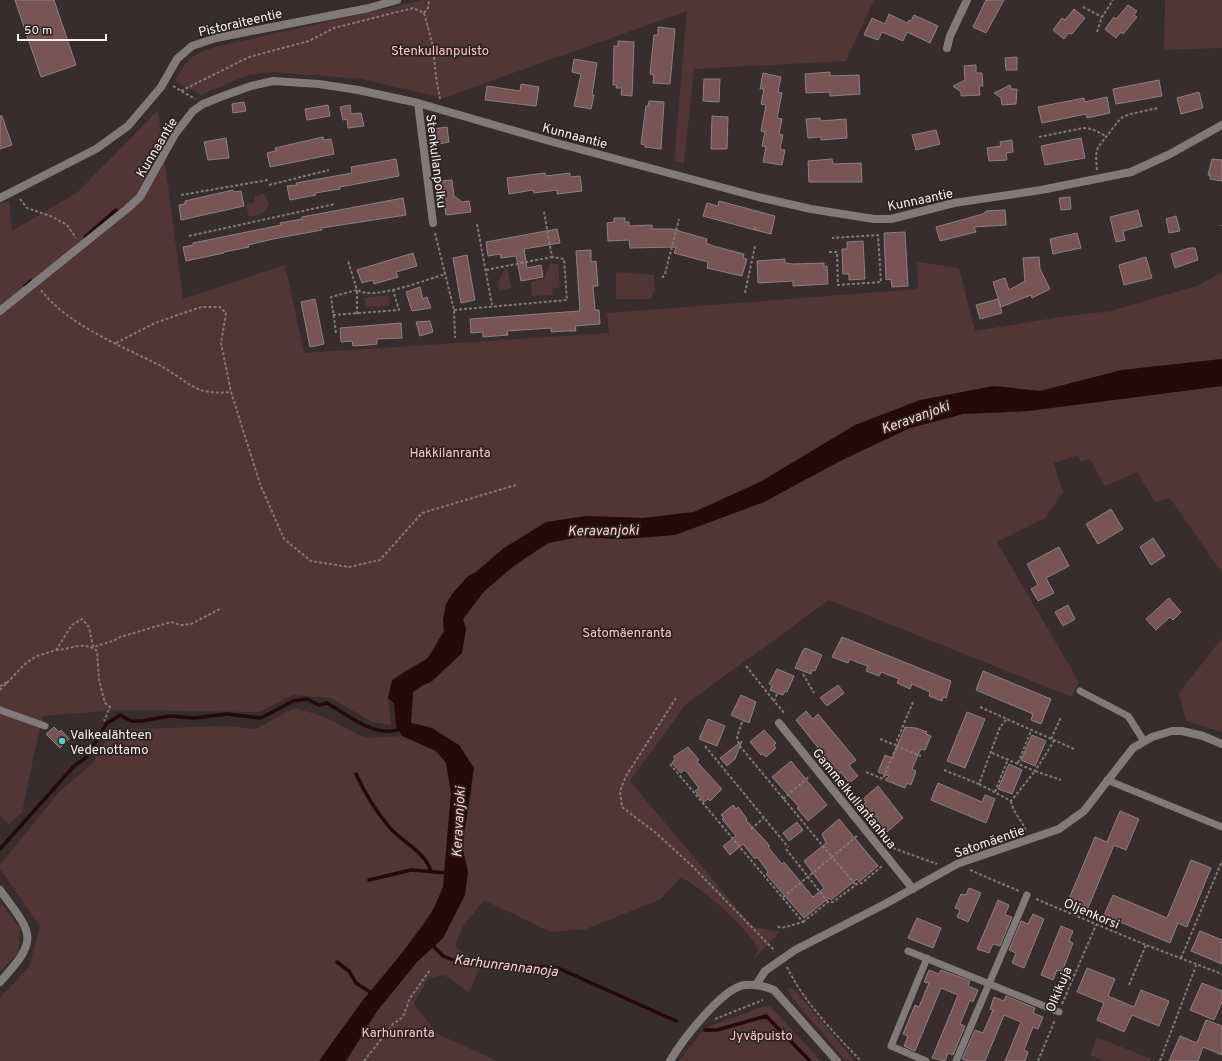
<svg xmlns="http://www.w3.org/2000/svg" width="1222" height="1061" font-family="Overpass,sans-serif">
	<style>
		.green { fill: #523535 }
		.water { fill: #26090b }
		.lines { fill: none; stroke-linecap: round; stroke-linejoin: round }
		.stream { stroke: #26090b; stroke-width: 3.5 }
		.building { fill: #785454; stroke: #8c8080 }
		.path { stroke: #817878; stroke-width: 2; stroke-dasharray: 3 2; stroke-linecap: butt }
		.service { stroke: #807b7a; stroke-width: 7 }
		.minor { stroke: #807b7a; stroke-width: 8 }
		.tertiary { stroke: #807b7a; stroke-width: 8 }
		.poi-dot { fill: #51ccd1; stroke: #2d2323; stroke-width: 1.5 }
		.labels { text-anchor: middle; stroke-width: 3.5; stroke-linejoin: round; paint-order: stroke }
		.street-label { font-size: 13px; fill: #f8f1f1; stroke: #2d2323 }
		.park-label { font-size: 13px; fill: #fec7c7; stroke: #2d2323 }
		.poi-label { font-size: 13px; fill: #f8f1f1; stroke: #2d2323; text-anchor: start }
		.water-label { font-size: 14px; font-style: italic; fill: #fbd1d0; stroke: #2d2323 }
	</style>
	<rect width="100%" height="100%" fill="#372d2d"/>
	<path class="green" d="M424 0H874L846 61 694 69 684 164 674 161 687 11 443 98 361 79 274 72 248 75 201 95 175 81C189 56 192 54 219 46Z
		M1165 0H1222V48L1164 50Z
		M158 110 183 299 285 265 304 353 609 333 607 313 918 289 917 262 959 268 975 331 1060 317 1111 311 1199 285 1222 272V359L1122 370 1040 391 994 386 760 482 694 512 643 518 586 516 504 548 476 572 468 576 453 593 446 604 443 620 444 631 428 658 402 673 388 698 391 725 372 722 331 698 293 695 259 712 119 710 42 716 22 813 8 824 0 815V204L9 201 12 231 78 192Z
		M264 194 269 203C266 214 260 215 249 217L246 204 255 202V196Z
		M550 264H558L560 287 552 289 553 295 532 296 531 282 544 278Z
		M505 269 508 271 511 288 499 291 498 282Z
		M616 272 654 275 655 289 651 299H616Z
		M387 295 390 297 389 306 366 307 364 298Z
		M1222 386V573L1170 498 1155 502 1137 472 1105 486 1090 459 1081 462 1078 455 1054 463 1063 492 1045 518 997 542 1079 682 1072 697 829 600 686 704 630 781 739 911 754 927 780 932 754 959 758 949C747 926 704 890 681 877L661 899 586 929 551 932 484 900 463 926 455 946 481 966 469 992 444 975 428 978 414 1004 438 1034 497 1061H346L377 1011 417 962 443 938 465 895 468 872 462 846 472 788 432 728 411 723 413 692 431 681 466 629 463 619 484 592 515 565 548 543 578 537 622 539 675 535 764 502 840 461 910 428 963 414 1028 411Z
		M1222 638V732L1186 721 1179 693Z
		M294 708 323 716 365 738 402 736 436 751 446 763 451 793 443 887 434 908 402 953 360 1004 319 1061H0V998L29 967 40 926 0 869V865L59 792 93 763 112 730 225 726 256 729Z
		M0 902 20 928 19 952 0 972Z
		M789 988 795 990 855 1061 845 1060 794 1000 787 989Z
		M765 1006H770L821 1061H679L701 1033 712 1025Z
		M1097 1037 1151 1059 1150 1061H1105L1090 1055Z"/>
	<path class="water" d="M1222 359V386L1028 411 963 414 910 428 840 461 764 502 675 535 622 539 578 537 548 543 515 565 484 591 463 619 466 629 462 653 431 682 423 685 413 692 411 723 432 728 459 745 474 768 462 846 468 872 465 895 443 938 417 962 377 1011 346 1061H319L360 1004 402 953 424 924 434 908 443 887 451 793 446 763 436 751 402 736 396 726 394 703 388 698 392 680 428 658 444 631 443 620 446 604 453 593 468 576 476 572 504 548 546 522 586 516 643 518 694 512 760 482 855 425 920 400 994 386 1040 391 1122 370Z"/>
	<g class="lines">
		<path class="stream" d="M85 237 116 210
			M25 286 31 281
			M356 774C365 794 375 810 390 828 403 843 426 852 431 872
			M0 849 74 766 87 757 106 724 120 715 131 721H141L170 716 194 718 227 714 261 718 293 701 307 699 319 705 327 703C350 716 376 740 403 728
			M369 880 411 870 448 873
			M431 944 443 956 453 960 558 968 676 1021
			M337 962 349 971 356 983 373 994
			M705 1030H717L766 1016 810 1061"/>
	</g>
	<path class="building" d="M15 0H54L76 65 41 77Z
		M986 0H1004L986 33 973 27Z
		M1128 5 1137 11 1134 15 1137 17 1123 34 1121 32 1116 38 1105 29 1114 17 1116 19Z
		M1074 9 1085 18 1072 34 1069 33 1064 39 1053 30 1062 18 1065 20Z
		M889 14 907 23 909 20 911 21 914 15 938 26 930 43 907 32 903 41 882 32 878 40 864 35 872 18 885 24Z
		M658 27 675 29 670 84 653 83 654 75 650 74 654 35H658Z
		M618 41 634 42 632 96 621 95 622 88H616L617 85H613L614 46H618Z
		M1017 57V70H1006L1005 58Z
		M574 59 597 63 592 95H594L591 109 574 106 581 74 572 72Z
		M976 65V73H982L983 86H979L980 95 961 96V92L953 86 965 80 964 66Z
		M830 72V76L859 75 860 94 830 96V92L806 93 805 74Z
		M763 73 781 77 778 92 782 93 777 118 782 119 779 134 783 135 780 149 785 150 782 165 763 162 766 147 762 146 765 132 761 131 766 105 761 104 764 89H760Z
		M704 79H720L719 102 703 101Z
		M1159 80 1162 96 1116 104 1113 89Z
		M521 84 539 87 536 106 485 100 487 86 520 91Z
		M1010 85 1011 89H1017L1016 104 1002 105 1001 98 994 93Z
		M1199 92 1203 108 1181 114 1177 98Z
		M1107 97 1110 113 1087 118 1086 114 1042 123 1038 107 1084 98 1085 102Z
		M649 101 664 102 661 149 645 147V145L641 144 646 106H648Z
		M244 102 246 111 233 113 232 104Z
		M328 105 330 116 307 120 305 109Z
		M350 105 351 114 361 113 364 126 348 128 347 119 343 120 340 107Z
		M0 116H2L12 145 0 149Z
		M712 116 728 117 727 149H711Z
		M820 118 821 121 846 119 847 138 821 140V137L808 138 806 119Z
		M447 127 449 142 434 145 432 129Z
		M936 130 940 144 916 150 912 135Z
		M323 137 324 140 331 139 334 154 270 167 267 153 276 151 275 148Z
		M226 138 229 158 208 160 204 142Z
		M1081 138 1085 158 1045 165 1041 146Z
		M1012 140 1013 152 1006 153 1007 160 989 161 987 148 1001 146 1000 142Z
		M396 159 399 176 340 187V189L315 193 316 195 290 200 287 186 297 185 296 183 352 173 351 167Z
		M832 159 833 164 861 163 862 182H809L808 161Z
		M1212 159 1222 160V181L1210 179V175H1208Z
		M545 173 546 176 570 173V177L580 176 582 191 557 194V190L534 193 533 190 509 194 507 178Z
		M452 180 454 196 462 202 469 201 471 212 446 215 441 181Z
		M233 190 234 192 241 191 244 206 181 220 179 205 185 204V201Z
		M1070 197 1071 209 1061 210 1059 198Z
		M403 198 406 215 321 228 322 230 273 239 248 245 249 247 224 252V253L186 261 183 247 193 245V243L281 225 280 223 302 219V217Z
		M719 201 775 216 771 234 755 230V227V230L703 216 707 203 718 206Z
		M1005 210 1006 225 974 227 976 232 940 241 936 227 983 214 986 211Z
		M1138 210 1142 226 1123 231 1125 240 1116 242 1110 217Z
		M1176 216 1180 231 1169 233 1166 219Z
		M614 218H625V222H629V226L652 225V229H672L707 239 706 243 713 246 744 254 743 258 747 259 742 276 707 268 708 262 674 253 676 247 630 248 629 240 608 241 607 223 614 222Z
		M557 229 560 243 524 249 527 268 541 265 543 277 521 281 516 256 501 258 500 254 488 256 486 242Z
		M905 232 908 286 892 287 891 279 886 280 884 233Z
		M1077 233 1081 248 1053 254 1050 239Z
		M863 241 865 279 849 280V274H843L842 249H847V242Z
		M1189 248H1195L1198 260 1175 268 1171 254Z
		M591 250V262L596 261 598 286H593L595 310H599L600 324 575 326 576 331H566L551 332V328L507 331 508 335 483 337V332L471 333 470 319 580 311 576 251Z
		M413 253 417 266 396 272 398 277 374 284 373 280 362 283 357 270Z
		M467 255 475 300 461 303 453 258Z
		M1039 257 1040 269 1050 289 1032 298 1031 295 1001 307 993 282 1005 278 1009 290 1025 281 1023 258Z
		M1146 257 1152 278 1124 285 1119 265Z
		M785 259V263L793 264 824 263V267L827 266 828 284 793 286V281L758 283 757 261Z
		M420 287 423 299 427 297 431 308 412 311 406 292Z
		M315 299 324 344 310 347 301 302Z
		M998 299 1002 313 980 319 976 305Z
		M430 321 433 332 420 336 416 322Z
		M401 323 402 338 377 339V344L368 345 353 346 352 341 341 342 340 328Z
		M1111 509 1123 529 1098 544 1086 524Z
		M1153 538 1165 556 1151 565 1140 547Z
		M1059 547 1069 566 1046 578 1054 593 1038 601 1031 589 1038 585 1027 564Z
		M1169 598 1181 612 1173 620 1170 617 1156 630 1146 619Z
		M1068 605 1075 619 1063 626 1055 612Z
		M842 637 951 681 946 698 943 697 942 701 929 696 930 692 912 684 910 689 897 683 899 679 881 672 879 676 866 671 868 666 859 663 850 659 848 663 832 657Z
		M805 648 822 655 815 671 812 670 811 674 795 668 803 650Z
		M777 669 794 676 787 692 785 691 783 695 770 690 772 686 769 684Z
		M983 671 1051 699 1041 724 1031 720 1033 714 976 690Z
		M838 685 844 693 827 706 820 698Z
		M741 695 756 702 749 723 731 715Z
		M806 711 813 719 818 714 856 760 849 765 858 776 849 783 841 772 839 774 796 720Z
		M967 712 985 719 965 768 947 761Z
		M708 719 725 726 717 746 699 739Z
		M54 727 59 732 61 730 69 739 60 748 46 734Z
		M905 727 916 728 927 732 926 734 931 736 925 750 921 749 919 753 912 769 916 771 911 785 907 783 905 788 885 780 889 776 878 772 885 755 892 758Z
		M764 730 776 743 774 745 776 748 766 757 763 754 761 755 750 742Z
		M1032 735 1046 741 1035 766 1021 760Z
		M742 741 735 759 727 766 720 758Z
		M688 747 699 760 697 762 722 789 710 801 708 799 704 802 695 791 699 788 687 772 684 770 681 773 672 763 675 759 673 757Z
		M791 761 827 805 808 821 797 808 799 807 772 777Z
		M1009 764 1022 770 1012 794 998 789Z
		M938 783 982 802 985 795 995 799 986 823 931 800Z
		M878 786 903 818 887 832 864 804 866 802 863 799Z
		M733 805 736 809 738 807 747 819 746 820 770 846 768 847 782 864 784 862 813 897 824 888 804 861 826 843 822 834 839 819 878 866 859 882 857 879 831 900 829 898 804 918 766 874 768 872 757 857 755 859 743 844 730 855 723 846 736 836 722 819 724 818 721 815Z
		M1120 811 1139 819 1126 850 1114 845 1088 908 1068 901 1095 837 1107 842Z
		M797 822 803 830 789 841 783 833Z
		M1191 860 1211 868 1187 927 1178 923 1170 943 1104 915 1113 895 1167 918Z
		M969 888 981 893 968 922 957 917 960 910 955 908 961 894 966 895Z
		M998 900 1009 905 1005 915 1012 917 1000 946 993 944 989 953 977 949Z
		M1033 914 1044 919 1024 968 1012 963 1016 953 1009 950 1021 921 1028 924Z
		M917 918 941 928 933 948 908 938Z
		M1061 926 1073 931 1069 941 1073 943 1062 972 1057 970 1053 980 1041 975Z
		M1200 931 1222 940V964L1191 951Z
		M1087 968 1115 979 1108 996 1134 1007 1141 990 1169 1001 1159 1026 1132 1015 1124 1032 1097 1020 1104 1003 1077 992Z
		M929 970 939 974 941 970 970 981 968 986 978 990 973 1002 970 1000 960 1024 965 1026 953 1055 948 1053 945 1061 932 1058 958 995 941 988 915 1051 904 1046 908 1036 903 1034 915 1005 919 1007 929 983 924 982Z
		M1202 983 1222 991V1002L1214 1020 1190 1010Z
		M1006 996 1035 1008 1033 1013 1043 1017 1038 1029 1033 1027 1024 1050 1028 1052 1025 1061H1005L1021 1022 1004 1015 985 1061H968L962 1059 975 1030 983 1033 993 1010 990 1009 994 997 1004 1001Z
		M1206 1020 1222 1026V1055L1203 1047 1198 1061H1169L1180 1036 1197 1043Z"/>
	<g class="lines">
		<path class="path" d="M1083 7 1102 17
			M424 13 428 8 429 0
			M1097 32 1102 17 1113 0
			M173 86 195 99
			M181 91 249 57 309 41 334 28 413 8 424 13 433 46 436 77 440 99
			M1039 137 1083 128 1092 129 1106 136
			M1097 170 1096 155 1098 147 1121 118 1130 114 1158 108
			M269 185 329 170
			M181 195 268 180
			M20 199 27 208 53 217 67 225 76 238
			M477 224 492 305
			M1222 226V225
			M435 233 454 310 455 338
			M189 236 335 204
			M829 252H837L838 285 881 282 878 235 832 238
			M486 270 552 257
			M662 278 665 274 679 219
			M41 290C69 326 122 346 161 366 174 373 185 383 198 389 208 393 220 393 231 392
			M745 293 755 246
			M454 310 567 300 564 259 552 257 544 212
			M357 314V290C374 301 427 279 446 274
			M333 315 399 310 393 290
			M336 333 331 297 357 290 348 261
			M116 343 155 323 201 307H220L226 313 221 343 231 392 260 484 284 539 311 561 349 567 380 560 422 513 516 485
			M56 650C70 650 84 640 97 651L99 680 105 703 110 707 104 721
			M746 666 774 701
			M803 674 814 693
			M0 686 8 682
			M0 690 26 663 37 656 56 650 72 625 82 619 89 627 93 647 113 641 120 637 171 622 180 625 191 624 222 608
			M777 694 774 701 785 714
			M676 698 626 776 620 791 622 807 656 833 692 866 774 950
			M980 707 1074 749
			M742 722 737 737 739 745 832 857 782 898
			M880 739 895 745 913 702
			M1051 739 1061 717
			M705 746 788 847
			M896 746 921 756
			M992 753 1035 771 1054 741
			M1018 763 1031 731
			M670 764 803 922 782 928 776 926
			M944 770 979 784 1000 727 1006 720
			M866 772 883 779 897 746
			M979 784 1011 801 1035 771 1061 780
			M995 792 1008 759
			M783 799 810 776
			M1011 801C1013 813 1022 820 1026 831
			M751 829 764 818
			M893 848 937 864
			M786 849 828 902
			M970 870 1019 891
			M855 884 832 857 857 836
			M1036 899 1146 945 1222 974
			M803 922 828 902H833L857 884 862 883 882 866
			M1181 958 1222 861
			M787 967C803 1001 835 1034 861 1061
			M1129 985 1146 945
			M1062 1004 1096 925
			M715 1019 763 1000
			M364 1061 393 1024 403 1017 410 998 430 970
			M1038 1061 1055 1020
			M1160 1061 1197 963"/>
		<path class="service" d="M1080 691 1128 716 1144 741
			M0 710 45 726
			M1107 780 1222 827
			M908 951 1059 1012
			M926 1061 891 1046 927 958
			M956 1061 1027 895"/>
		<path class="minor" d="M947 48 950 36 967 0
			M418 103 433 223
			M0 198 96 149 128 126 161 87 177 59 192 46 216 38 369 8 397 0
			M0 311 128 208 140 197 175 134 193 111 203 104 223 96 251 86 273 81 319 84 358 90 418 103 553 142 758 197 811 209 874 219H891L954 203 1041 190 1131 172 1170 154 1222 125
			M779 723 913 889
			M0 890C33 935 40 938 0 982
			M756 985 765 971 795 950 885 904 957 864 1059 829 1084 811 1133 748 1152 737 1172 731H1182L1203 736 1222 744"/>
		<path class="tertiary" d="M670 1061C681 1042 721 989 744 985 754 984 765 986 774 990L837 1061"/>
	</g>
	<circle class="poi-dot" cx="62" cy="741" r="4"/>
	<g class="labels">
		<g class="street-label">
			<text transform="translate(240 22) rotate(-13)" y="5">Pistoraiteentie</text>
			<text transform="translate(575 135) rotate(15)" y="5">Kunnaantie</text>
			<text transform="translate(156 147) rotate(-59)" y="5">Kunnaantie</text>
			<text transform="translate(437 161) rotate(83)" y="5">Stenkullanpolku</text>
			<text transform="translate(920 199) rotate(-12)" y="5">Kunnaantie</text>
			<text transform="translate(855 798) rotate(51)" y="5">Gammelkullantanhua</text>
			<text transform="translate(989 841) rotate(-19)" y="5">Satomäentie</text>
			<text transform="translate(1092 913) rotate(23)" y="5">Oljenkorsi</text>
			<text transform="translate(1058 989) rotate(-67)" y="5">Olkikuja</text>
		</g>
		<g class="park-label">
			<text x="440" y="55">Stenkullanpuisto</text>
			<text x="450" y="457">Hakkilanranta</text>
			<text x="627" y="637">Satomäenranta</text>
			<text x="398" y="1037">Karhunranta</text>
			<text x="761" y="1040">Jyväpuisto</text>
		</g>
		<g class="poi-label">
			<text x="70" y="739">Valkealähteen<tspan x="70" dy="15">Vedenottamo</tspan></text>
		</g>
		<g class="water-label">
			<text transform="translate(915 417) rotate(-20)" y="5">Keravanjoki</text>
			<text transform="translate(603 530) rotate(-1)" y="5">Keravanjoki</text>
			<text transform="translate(458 822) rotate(-87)" y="5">Keravanjoki</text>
			<text transform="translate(506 965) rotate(7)" y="5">Karhunrannanoja</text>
		</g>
	</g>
	<path d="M18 34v6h88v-6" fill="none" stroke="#f8f1f1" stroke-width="2"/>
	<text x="24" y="34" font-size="12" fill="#f8f1f1" stroke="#2d2323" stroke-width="3" paint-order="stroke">50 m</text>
</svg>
